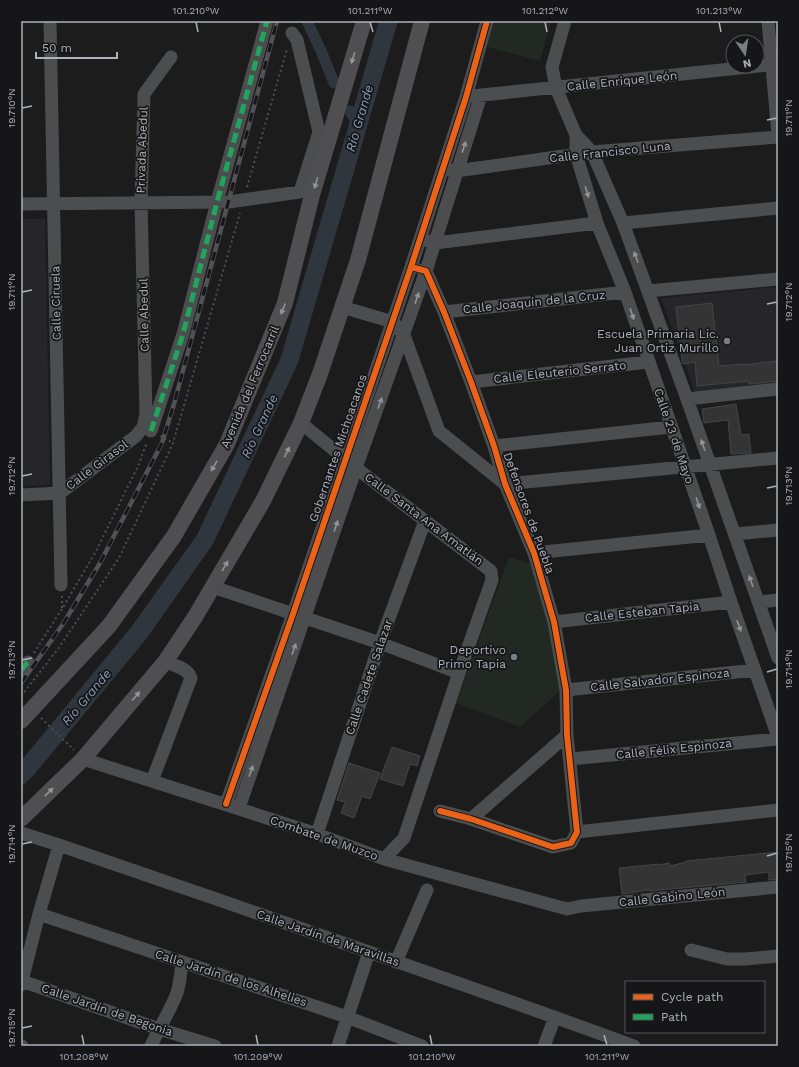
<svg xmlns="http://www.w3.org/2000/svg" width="799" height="1067" font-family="'Work Sans',sans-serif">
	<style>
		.built { fill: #262628 }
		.green { fill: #222923 }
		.water { fill: #2f363e }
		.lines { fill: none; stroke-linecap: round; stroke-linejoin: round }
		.canal { stroke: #2f363e; stroke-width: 11 }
		.building { fill: #343434; stroke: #444548 }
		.path { stroke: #4d4e51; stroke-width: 2; stroke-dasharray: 2 3; stroke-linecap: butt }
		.minor { stroke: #4c4d4f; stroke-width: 13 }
		.major { stroke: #4f4f52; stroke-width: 16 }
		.rail-casing { stroke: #515255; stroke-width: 4.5 }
		.rail { stroke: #161618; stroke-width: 3; stroke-dasharray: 9; stroke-linecap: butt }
		.quiet { stroke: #20a55d; stroke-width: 5; stroke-dasharray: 10 5; stroke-linecap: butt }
		.cycleway-casing { stroke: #161618; stroke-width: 8 }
		.cycleway { stroke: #ea6118; stroke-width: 6 }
		.oneway { fill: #92949c }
		.oneway2 { fill: #91939b }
		.ticks { fill: none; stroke: #aeb1bc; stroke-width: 1.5 }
		.poi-dot { fill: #7b7d84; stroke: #161618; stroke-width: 1.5 }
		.labels { text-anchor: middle; stroke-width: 3.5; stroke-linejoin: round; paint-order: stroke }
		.street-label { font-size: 12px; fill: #aeb1bc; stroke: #161618 }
		.poi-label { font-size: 12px; fill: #aeb1bc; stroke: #161618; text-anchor: end }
		.water-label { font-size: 13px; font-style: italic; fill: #879cb5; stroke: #161618 }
		.neatline { fill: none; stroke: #aeb1bc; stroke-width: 1.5 }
		.ticks-label { font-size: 10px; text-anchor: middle; fill: #aeb1bc }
	</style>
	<rect width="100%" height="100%" fill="#1c1c1c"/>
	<path class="built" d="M21 219H45L50 485 21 486Z
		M778 287V384L695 392 661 298Z"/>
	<path class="green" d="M492 21H551L540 61 484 46Z
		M509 557 535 565 551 622 560 691 520 727 456 703Z"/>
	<path class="water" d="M379 21H398L298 363 213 544 147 638 33 776 21 787V761L132 626 197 535 281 357Z"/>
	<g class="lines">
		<path class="canal" d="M307 21 322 53 334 83
			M350 111 357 123"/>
	</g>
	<path class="building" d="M712 303 719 366 745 364V365L776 361 778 381 749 384 748 381 697 386 695 362 683 364 682 360 676 307Z
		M736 404 741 435 749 434 751 453 731 454 728 420 704 423 702 409Z
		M392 747 420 756 417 766 410 764 403 786 380 779Z
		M349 763 380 773 370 799 362 796 354 818 341 813 345 802 337 800Z
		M778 852V879L769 880V872L745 875 746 882 649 891V890L622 894 619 868 659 864V865L669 863 670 866 686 862V861Z"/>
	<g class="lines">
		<path class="path" d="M247 187 287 49
			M160 436 173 443
			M62 596V609
			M34 653 65 604 95 553 139 464 147 442
			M21 696 58 649 119 558 173 443 240 213
			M41 718 74 750"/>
		<path class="minor" d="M50 21 61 585
			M565 21 552 67 556 88 576 135 592 152 623 223 687 399 778 658
			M768 21 778 135
			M473 96 778 64
			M576 135V154L597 223 625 292 709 535 731 602 778 737
			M450 170 456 171 592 152 778 137
			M21 204 228 202 300 192 319 132 297 40 292 33
			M623 223 778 208
			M428 241 435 243 597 223
			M422 270 426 271 444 312 471 382 494 446 505 484 534 553 554 622 566 690 567 735 577 832 571 843 553 847 471 819 440 811
			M648 291 778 279
			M342 307 393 322 404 335 439 431 505 484
			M444 312 625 292
			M471 382 648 362
			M687 399 778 389
			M301 423 356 468 491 571 492 580 459 673 404 838 384 859
			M151 431 183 334 217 202 267 21
			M494 446 671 427
			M505 484 778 458
			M21 495 60 493 136 436 143 427 146 414 141 203 144 94 171 57
			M735 534 778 530
			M534 553 709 535
			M213 587 380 643 459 673
			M759 602 778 600
			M554 622 731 602
			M21 670 28 662
			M566 690 755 670
			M83 759 317 834 384 859 567 909 581 906 778 887
			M570 759 778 739
			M152 781 191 678C188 668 174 665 165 662
			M226 804 293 614 411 267 466 97 487 21
			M239 808 356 468 426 271 481 95
			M471 819 567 735
			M577 832 778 810
			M21 833 59 845C250 911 443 976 634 1046
			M317 834 380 643 425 521
			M39 914 347 1017 422 1046
			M691 950 727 959H746L778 956
			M396 962 427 890
			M22 981 159 1029 215 1046
			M21 985 39 914 59 845
			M21 1046H22
			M151 1046C159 1028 170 1011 177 993 180 983 181 972 182 962
			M338 1046 369 952
			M544 1046 555 1017"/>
		<path class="major" d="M21 721 109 626 174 536 227 444 285 303 312 195 364 21
			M21 819 83 759 165 662 195 617 263 501 301 423 320 374 358 260 422 21"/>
		<defs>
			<path id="rail" d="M21 683 63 624 100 563 162 443 174 404 277 21"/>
		</defs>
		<use href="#rail" class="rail-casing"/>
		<use href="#rail" class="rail"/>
		<path class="quiet" d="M151 431 183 334 217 202 267 21
			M21 670 28 662"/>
		<defs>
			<path id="cycleway" d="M411 267 426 271 444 312 471 382 494 446 505 484 534 553 554 622 566 690 567 735 577 832 571 843 553 847 471 819 440 811
				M226 804 293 614 411 267 466 97 487 21"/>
		</defs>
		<use href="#cycleway" class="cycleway-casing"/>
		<use href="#cycleway" class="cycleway"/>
	</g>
	<defs><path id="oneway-solid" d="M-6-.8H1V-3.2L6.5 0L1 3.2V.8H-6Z"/></defs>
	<g class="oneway">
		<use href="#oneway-solid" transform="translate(353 58) rotate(106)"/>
		<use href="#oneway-solid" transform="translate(316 183) rotate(107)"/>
		<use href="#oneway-solid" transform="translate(283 309) rotate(112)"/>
		<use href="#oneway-solid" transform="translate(287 452) rotate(-64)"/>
		<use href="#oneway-solid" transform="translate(214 466) rotate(120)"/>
		<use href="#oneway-solid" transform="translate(225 566) rotate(-60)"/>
		<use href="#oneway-solid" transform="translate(136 696) rotate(-50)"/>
		<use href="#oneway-solid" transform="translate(49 792) rotate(-44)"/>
	</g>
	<g class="oneway2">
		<use href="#oneway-solid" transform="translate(464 147) rotate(-72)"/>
		<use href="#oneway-solid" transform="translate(587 192) rotate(72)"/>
		<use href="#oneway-solid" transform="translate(636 257) rotate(-110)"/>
		<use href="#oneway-solid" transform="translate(417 298) rotate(-71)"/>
		<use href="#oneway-solid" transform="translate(632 314) rotate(71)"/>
		<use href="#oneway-solid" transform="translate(380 403) rotate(-70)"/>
		<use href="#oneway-solid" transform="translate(703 445) rotate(-109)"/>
		<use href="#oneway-solid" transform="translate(698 503) rotate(71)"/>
		<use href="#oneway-solid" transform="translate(336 526) rotate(-71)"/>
		<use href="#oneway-solid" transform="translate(751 581) rotate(-109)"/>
		<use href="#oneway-solid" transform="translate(739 626) rotate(70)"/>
		<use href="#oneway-solid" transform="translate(294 649) rotate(-71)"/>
		<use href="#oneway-solid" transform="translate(251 771) rotate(-71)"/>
	</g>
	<path class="ticks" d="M196 22 198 32M370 22 373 32M545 22 547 32M719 22 721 32M22 108 32 106M767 120 777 118M22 292 32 290M767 304 777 302M22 476 32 474M767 488 777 486M22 660 32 658M767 672 777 669M22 844 32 842M767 856 777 853M22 1028 32 1026M82 1035 84 1045M256 1035 258 1045M430 1035 432 1045M604 1035 607 1045"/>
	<g class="poi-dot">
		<circle cx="727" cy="341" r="4"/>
		<circle cx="514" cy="657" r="4"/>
	</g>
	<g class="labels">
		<g class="street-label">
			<text transform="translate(622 81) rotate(-6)" y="4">Calle Enrique León</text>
			<text transform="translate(142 150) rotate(-88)" y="4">Privada Abedul</text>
			<text transform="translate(610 152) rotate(-6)" y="4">Calle Francisco Luna</text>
			<text transform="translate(534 302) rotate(-6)" y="4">Calle Joaquín de la Cruz</text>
			<text transform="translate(56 303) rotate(-91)" y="4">Calle Ciruela</text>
			<text transform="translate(144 315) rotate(-91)" y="4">Calle Abedul</text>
			<text transform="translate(560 372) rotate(-6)" y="4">Calle Eleuterio Serrato</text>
			<text transform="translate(250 387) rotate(-67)" y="4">Avenida del Ferrocarril</text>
			<text transform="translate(674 436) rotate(71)" y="4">Calle 23 de Mayo</text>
			<text transform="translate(338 448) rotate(-71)" y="4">Gobernantes Michoacanos</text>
			<text transform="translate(97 465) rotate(-37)" y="4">Calle Girasol</text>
			<text transform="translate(529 513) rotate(70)" y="4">Defensores de Puebla</text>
			<text transform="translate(424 519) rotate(37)" y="4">Calle Santa Ana Amatlán</text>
			<text transform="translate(642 612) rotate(-6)" y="4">Calle Esteban Tapia</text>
			<text transform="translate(369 677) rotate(-71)" y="4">Calle Cadete Salazar</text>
			<text transform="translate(660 680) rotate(-6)" y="4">Calle Salvador Espinoza</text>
			<text transform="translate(674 749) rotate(-6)" y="4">Calle Félix Espinoza</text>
			<text transform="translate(324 838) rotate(19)" y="4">Combate de Muzco</text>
			<text transform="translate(672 897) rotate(-6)" y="4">Calle Gabino León</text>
			<text transform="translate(328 938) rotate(19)" y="4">Calle Jardín de Maravillas</text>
			<text transform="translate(231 978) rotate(18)" y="4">Calle Jardín de los Alhelies</text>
			<text transform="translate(107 1010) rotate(19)" y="4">Calle Jardín de Begonia</text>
		</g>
		<g class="poi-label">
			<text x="719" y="338">Escuela Primaria Lic.<tspan x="719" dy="14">Juan Ortiz Murillo</tspan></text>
			<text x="506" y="654">Deportivo<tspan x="506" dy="14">Primo Tapia</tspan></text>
		</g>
		<g class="water-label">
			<text transform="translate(359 118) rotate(-74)" y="5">Río Grande</text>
			<text transform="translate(259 426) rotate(-65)" y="5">Río Grande</text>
			<text transform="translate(86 697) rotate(-50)" y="5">Río Grande</text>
		</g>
	</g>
	<rect width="799" height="1067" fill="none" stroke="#161618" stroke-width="44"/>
	<rect x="625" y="981" width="140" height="52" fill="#161618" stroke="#53545a"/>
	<rect x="633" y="994" width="20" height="6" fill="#ea6118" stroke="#53545a"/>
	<text x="661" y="1001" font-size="12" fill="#aeb1bc">Cycle path</text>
	<rect x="633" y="1014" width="20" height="6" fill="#20a55d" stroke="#53545a"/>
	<text x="661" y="1021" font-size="12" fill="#aeb1bc">Path</text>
	<g transform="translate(745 54) rotate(167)"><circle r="19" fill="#161618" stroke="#53545a"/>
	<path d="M0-3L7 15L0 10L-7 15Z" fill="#7b7d84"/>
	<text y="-6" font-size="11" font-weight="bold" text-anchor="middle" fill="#aeb1bc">N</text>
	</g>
	<path d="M36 52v6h81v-6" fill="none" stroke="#aeb1bc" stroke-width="2"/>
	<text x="42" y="52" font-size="12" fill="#aeb1bc" stroke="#161618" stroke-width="3" paint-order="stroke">50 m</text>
	<rect x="22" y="22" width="755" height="1023" class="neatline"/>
	<g class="ticks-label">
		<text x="196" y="14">101.210°W</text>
		<text x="370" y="14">101.211°W</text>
		<text x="545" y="14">101.212°W</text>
		<text x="719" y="14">101.213°W</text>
		<text transform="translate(11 108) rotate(-90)" y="4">19.710°N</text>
		<text transform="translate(788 118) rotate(-90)" y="4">19.711°N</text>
		<text transform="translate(11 292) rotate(-90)" y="4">19.711°N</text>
		<text transform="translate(788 302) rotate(-90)" y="4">19.712°N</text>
		<text transform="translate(11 476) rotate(-90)" y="4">19.712°N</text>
		<text transform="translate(788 486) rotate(-90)" y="4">19.713°N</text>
		<text transform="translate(11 660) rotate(-90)" y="4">19.713°N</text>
		<text transform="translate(788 669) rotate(-90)" y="4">19.714°N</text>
		<text transform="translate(11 844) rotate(-90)" y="4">19.714°N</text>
		<text transform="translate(788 853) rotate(-90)" y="4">19.715°N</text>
		<text transform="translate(11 1028) rotate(-90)" y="4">19.715°N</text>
		<text x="84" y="1060">101.208°W</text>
		<text x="258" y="1060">101.209°W</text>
		<text x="432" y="1060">101.210°W</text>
		<text x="607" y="1060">101.211°W</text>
	</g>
</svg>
